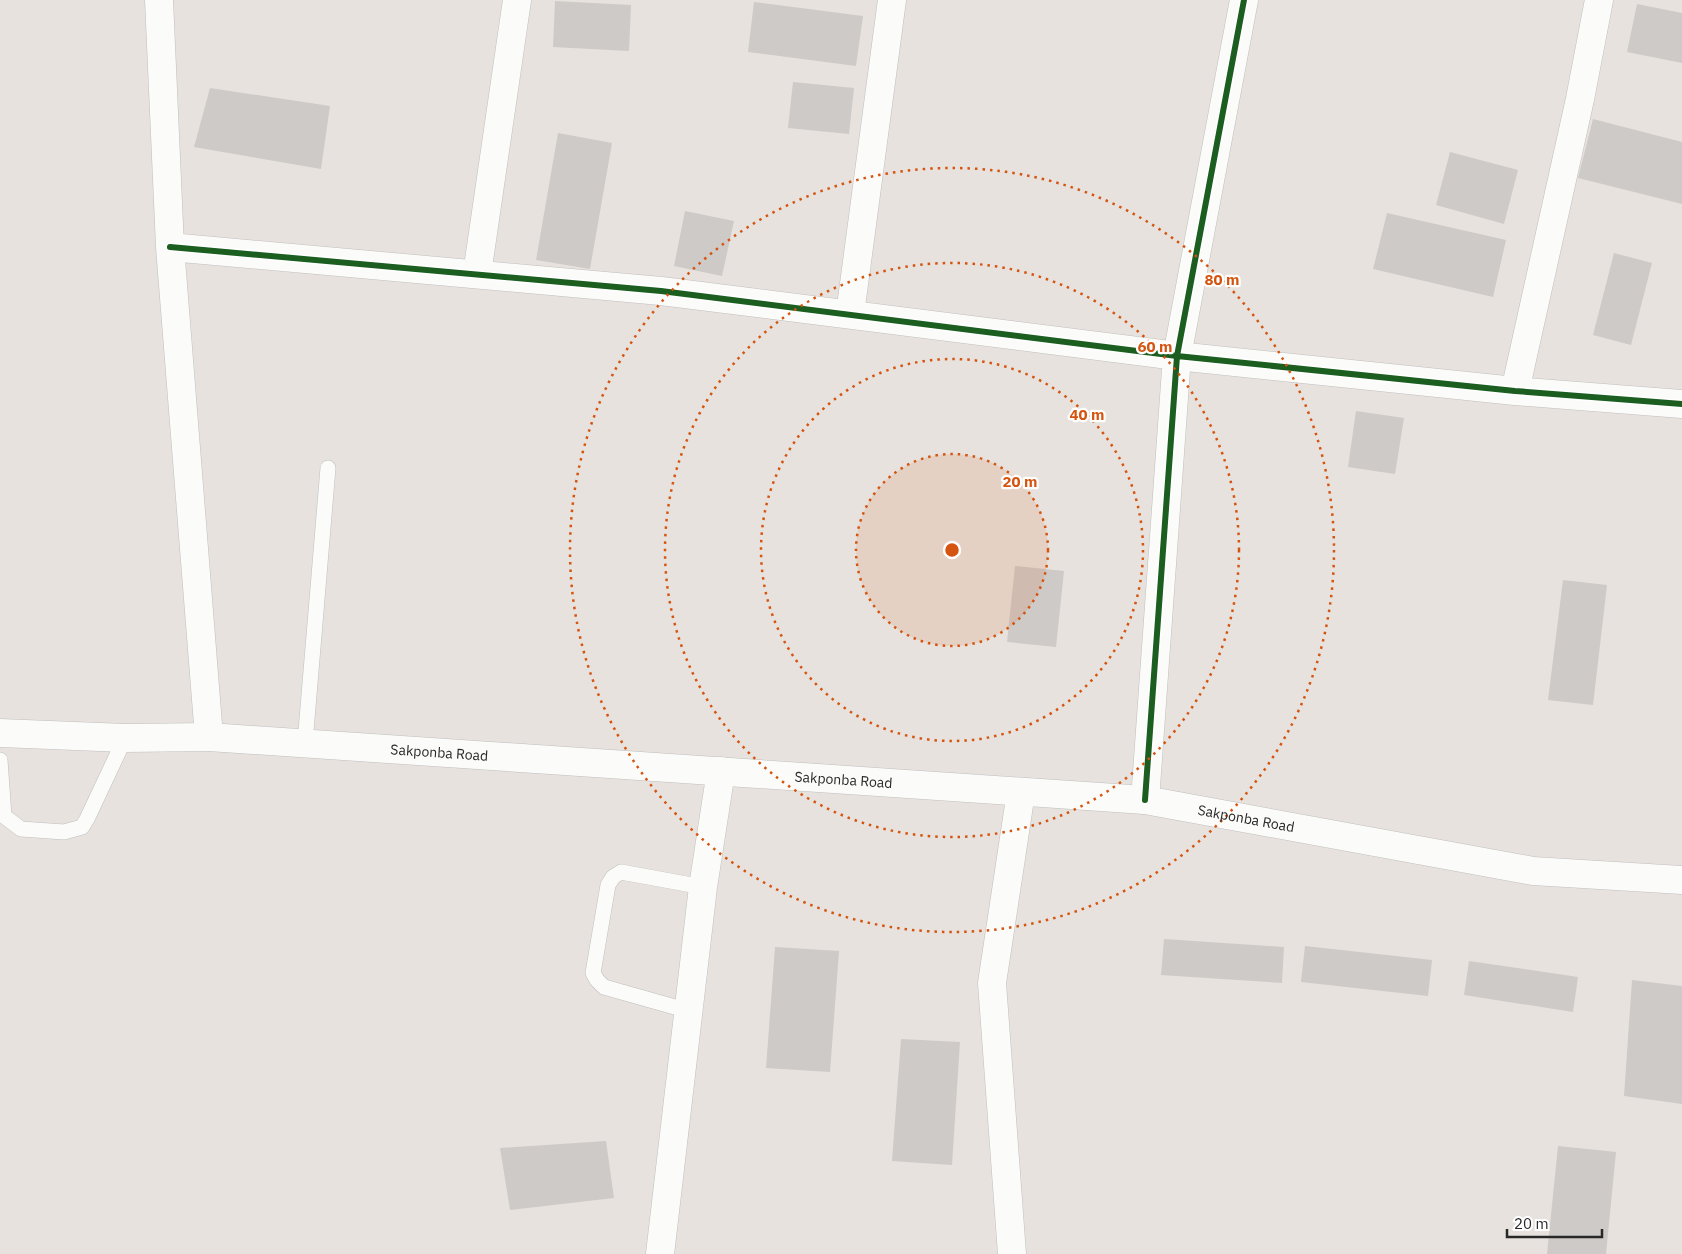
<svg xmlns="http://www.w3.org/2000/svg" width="1682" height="1254" font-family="'IBM Plex Sans',sans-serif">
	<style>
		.building { fill: #cecac7 }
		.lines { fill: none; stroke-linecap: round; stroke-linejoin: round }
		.lane-casing { stroke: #c0bfbf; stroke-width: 16 }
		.street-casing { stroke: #c0bfbf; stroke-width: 29 }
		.secondary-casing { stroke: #c0bfbf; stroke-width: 29 }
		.lane { stroke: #fbfbfa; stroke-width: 15 }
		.street { stroke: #fbfbfa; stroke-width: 28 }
		.secondary { stroke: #fbfbfa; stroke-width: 28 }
		.cycleway-casing { stroke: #fff; stroke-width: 9 }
		.cycleway { stroke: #1b5e20; stroke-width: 6 }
		.ring { fill: none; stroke: #d5540f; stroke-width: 2.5; stroke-dasharray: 2.5 5 }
		.labels { text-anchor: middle; stroke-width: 4.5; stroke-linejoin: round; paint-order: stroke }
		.street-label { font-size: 14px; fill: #282828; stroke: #fff }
		.centre { fill: #d5540f; stroke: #fff; stroke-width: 2.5 }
		.ring-label { font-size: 15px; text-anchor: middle; font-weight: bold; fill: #d5540f; stroke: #fff; stroke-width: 4.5; stroke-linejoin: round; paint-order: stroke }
	</style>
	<rect width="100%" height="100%" fill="#e7e2dd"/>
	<path class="building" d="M555 1 631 5 629 51 553 47Z
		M754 2 863 16 856 66 748 52Z
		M1637 4 1682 13V63L1627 52Z
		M793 82 854 88 849 134 788 128Z
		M210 88 330 106 321 169 194 147Z
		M1593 119 1682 142V204L1578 178Z
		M558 133 612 143 590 269 536 260Z
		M1450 152 1518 170 1504 224 1436 205Z
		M685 211 734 221 722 276 674 266Z
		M1387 213 1506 240 1493 297 1373 269Z
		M1614 253 1652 263 1631 345 1593 335Z
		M1356 411 1404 418 1395 474 1348 467Z
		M1015 566 1064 571 1056 647 1007 642Z
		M1563 580 1607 585 1593 705 1548 700Z
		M1164 939 1284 947 1282 983 1161 975Z
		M1305 946 1432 960 1428 996 1301 982Z
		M775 947 839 951 830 1072 766 1068Z
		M1469 961 1578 977 1573 1012 1464 995Z
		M1632 980 1682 986V1104L1624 1096Z
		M901 1039 960 1042 952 1165 892 1161Z
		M606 1141 614 1198 510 1210 500 1148Z
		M1558 1146 1616 1152 1606 1254H1547Z"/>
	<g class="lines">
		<defs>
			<path id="lane" d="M305 743 328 468
				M0 760 4 816 21 829 64 832 82 827 87 819 125 738
				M689 1011 604 987 597 980 593 973 608 885 613 877 621 872 703 887"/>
			<path id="street" d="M159 0 170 247 209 737
				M170 247 661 291 1177 356 1515 391 1682 404
				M477 274 517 0
				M850 314 892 0
				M1515 391 1580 99 1599 0
				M1145 800 1177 356 1244 0
				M660 1254 703 887 721 771
				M1012 1254 992 983 1021 792"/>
			<g id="secondary">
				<path id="s1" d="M0 733 125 738 209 737 1145 800 1533 871 1682 880"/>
			</g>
		</defs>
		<use href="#lane" class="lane-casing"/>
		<use href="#street" class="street-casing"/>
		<use href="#secondary" class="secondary-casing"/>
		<use href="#lane" class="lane"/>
		<use href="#street" class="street"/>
		<use href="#secondary" class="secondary"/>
		<defs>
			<path id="cycleway" d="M170 247 661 291 1177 356 1515 391 1682 404
				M1145 800 1177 356 1244 0"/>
		</defs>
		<use href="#cycleway" class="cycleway-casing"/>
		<use href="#cycleway" class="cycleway"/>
	</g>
	<circle cx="952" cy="550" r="96" fill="#d5540f" fill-opacity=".12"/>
	<g class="ring">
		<circle cx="952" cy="550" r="96"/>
		<circle cx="952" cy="550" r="191"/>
		<circle cx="952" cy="550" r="287"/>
		<circle cx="952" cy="550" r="382"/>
	</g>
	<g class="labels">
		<g class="street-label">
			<text dy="5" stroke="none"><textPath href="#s1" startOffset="440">Sakponba Road</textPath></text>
			<text dy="5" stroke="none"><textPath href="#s1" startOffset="845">Sakponba Road</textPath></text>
			<text dy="5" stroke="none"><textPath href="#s1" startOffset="1250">Sakponba Road</textPath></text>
		</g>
	</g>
	<circle cx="952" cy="550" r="8" class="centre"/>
	<g class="ring-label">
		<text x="1222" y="285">80 m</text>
		<text x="1155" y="352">60 m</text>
		<text x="1087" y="420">40 m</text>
		<text x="1020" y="487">20 m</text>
	</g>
	<path d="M1507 1229v8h95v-8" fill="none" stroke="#282828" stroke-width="2.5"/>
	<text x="1514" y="1229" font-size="15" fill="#282828" stroke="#ffffff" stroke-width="4" paint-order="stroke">20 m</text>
</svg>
